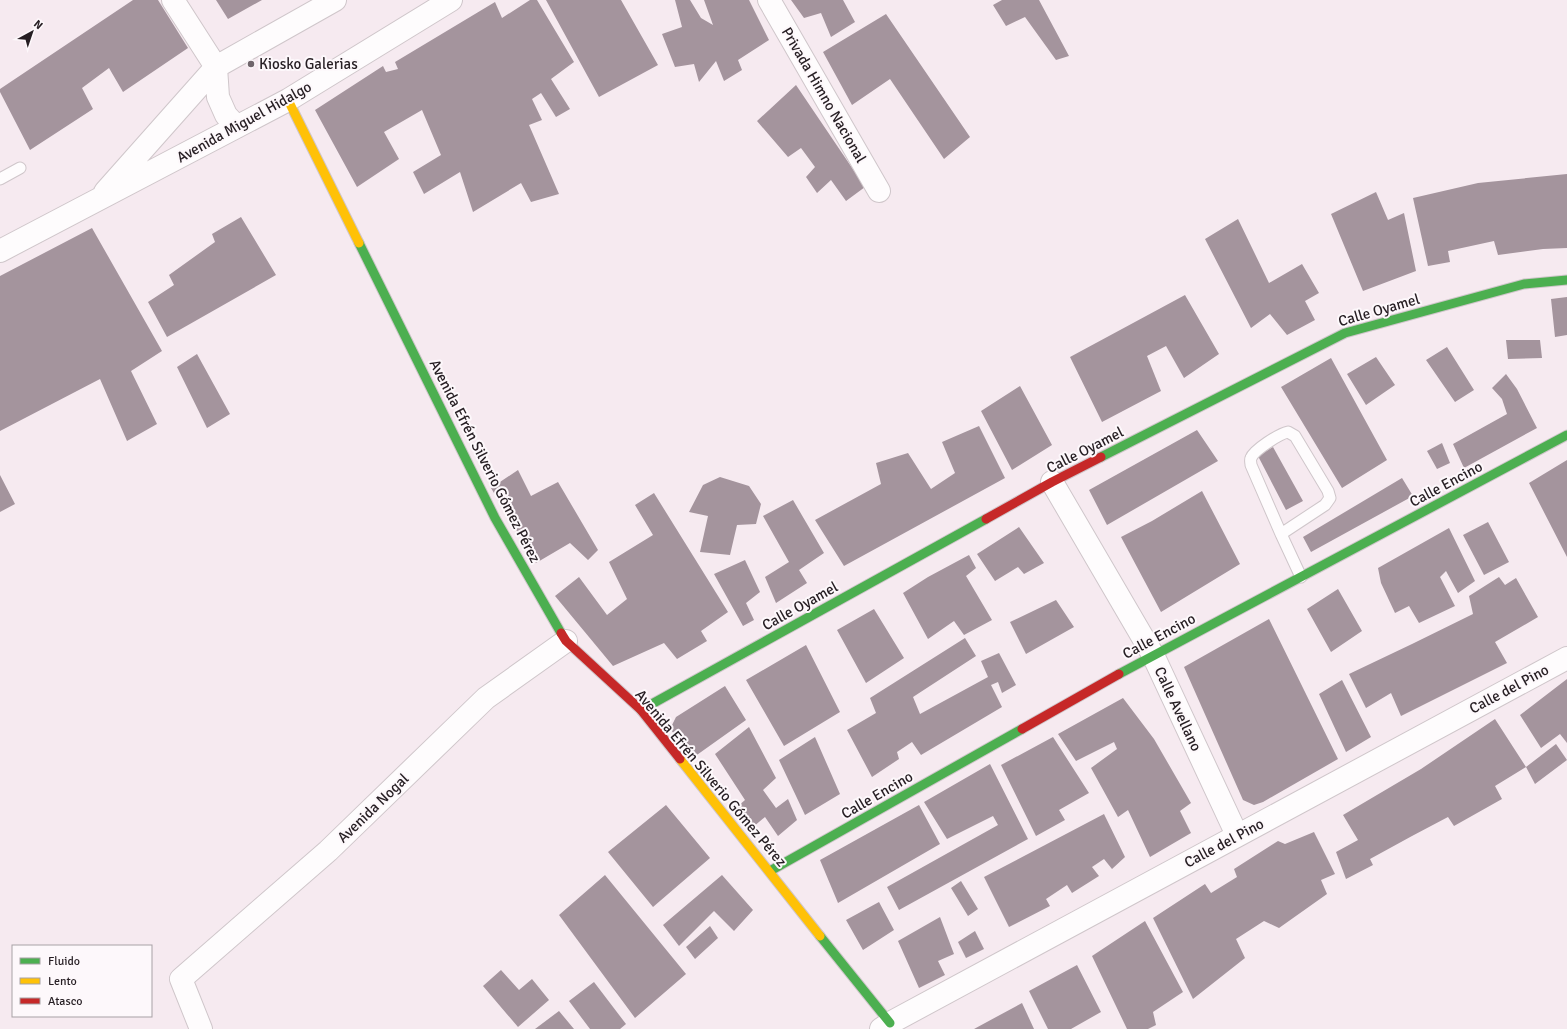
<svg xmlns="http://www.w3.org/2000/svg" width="1567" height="1029" font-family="Signika,sans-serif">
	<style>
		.building { fill: #a4949d }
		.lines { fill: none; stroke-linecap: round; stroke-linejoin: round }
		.lane-casing { stroke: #cfc6ca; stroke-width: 13 }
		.street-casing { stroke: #cfc6ca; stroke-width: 24 }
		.fast-casing { stroke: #cfc6ca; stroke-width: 11 }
		.slow-casing { stroke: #cfc6ca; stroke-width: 11 }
		.jam-casing { stroke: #cfc6ca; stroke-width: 11 }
		.lane { stroke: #fefcfd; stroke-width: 11 }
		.street { stroke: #fefcfd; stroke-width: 22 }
		.fast { stroke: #4caf50; stroke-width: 9 }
		.slow { stroke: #ffc107; stroke-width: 9 }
		.jam { stroke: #c62828; stroke-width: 9 }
		.poi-dot { fill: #6f656b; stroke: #fdf8fb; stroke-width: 1.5 }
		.labels { text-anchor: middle; stroke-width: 4; stroke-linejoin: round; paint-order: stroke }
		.poi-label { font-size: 15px; fill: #261e23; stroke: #fdf8fb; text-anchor: start }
		.street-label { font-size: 15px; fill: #261e23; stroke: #fdf8fb }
	</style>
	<rect width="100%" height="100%" fill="#f6eaf0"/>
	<path class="building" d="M133 0H158L188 48 123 92 109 68 82 88 93 109 30 150 0 92V89Z
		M216 0H262L228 19Z
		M530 0H537L574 62 551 79 570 109 556 117 541 93 532 99 542 120 529 125 559 194 531 202 521 183 473 212 460 172 424 194 413 172 441 155 422 110 384 132 399 159 357 187 315 110 383 66 386 72 398 69 395 62 495 2 502 18Z
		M546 0H621L658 65 599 97Z
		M675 0H690L701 18 713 25 704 0H749L769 40 738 60 742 70 724 81 716 61 699 82 694 64 675 67 662 34 682 27Z
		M791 0H843L855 22 831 37 821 13 804 18Z
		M1002 0H1039L1069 56 1056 60 1025 17 1006 26 993 5Z
		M886 14 970 137 944 159 890 79 852 105 823 52Z
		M796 85 865 187 846 201 831 180 817 193 806 177 815 167 801 148 788 157 757 121Z
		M1567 174V248L1543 249 1498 255 1494 241 1448 251 1450 262 1428 266 1413 198 1478 183Z
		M1376 192 1388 220 1404 213 1416 271 1363 291 1331 214Z
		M241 217 276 275 167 337 148 302 174 285 169 275 215 242 212 234Z
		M1238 219 1269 283 1302 264 1319 293 1305 301 1315 320 1287 335 1270 314 1251 328 1205 239Z
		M92 228 162 351 131 371 157 424 127 441 100 379 0 431V276Z
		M1185 295 1219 354 1184 378 1166 346 1147 356 1161 391 1102 422 1070 357Z
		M1567 297V335L1555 337 1551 299Z
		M1506 340H1540L1542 358 1508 359Z
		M1447 347 1474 390 1455 402 1426 360Z
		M197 354 230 414 207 428 177 367Z
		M1376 357 1395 385 1366 405 1347 374Z
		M1331 358 1387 460 1342 488 1281 387Z
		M1506 374 1517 389 1537 428 1464 468 1453 444 1507 414 1502 399 1492 388Z
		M1020 386 1052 445 1012 470 981 411Z
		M979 426 1005 478 844 566 815 520 881 484 876 463 908 453 931 489 955 473 942 442Z
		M1197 430 1218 461 1107 525 1089 490Z
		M1442 443 1450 463 1437 469 1427 451Z
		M1273 447 1303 501 1286 510 1258 456Z
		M1567 460V557L1529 483Z
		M518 470 531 496 558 482 598 550 588 560 570 543 536 563 491 488Z
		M0 475 15 504 0 512Z
		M720 477 749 486 761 504 756 524 737 525 730 555 700 552 708 516 689 512 703 485Z
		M1402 478 1413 496 1311 552 1303 537Z
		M1202 491 1240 564 1161 612 1121 537 1152 521Z
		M654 493 728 612 701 631 707 641 677 659 664 643 613 666 555 596 579 577 607 615 627 599 609 562 653 535 635 505Z
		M793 500 824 553 799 570 807 583 776 603 765 577 789 562 763 516Z
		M1488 522 1509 562 1484 575 1463 535Z
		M1019 527 1044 563 1024 574 1018 567 995 581 977 554Z
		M1449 528 1475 581 1458 593 1446 571 1440 577 1455 606 1419 623 1409 606 1395 613 1381 583 1378 568Z
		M969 555 976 568 966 576 992 620 964 635 954 621 928 639 903 593 928 577Z
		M745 560 760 592 746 603 754 620 743 626 714 574Z
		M1499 577 1505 585 1516 578 1538 617 1495 642 1507 663 1401 716 1391 693 1366 708 1349 674 1412 644 1473 614 1469 596Z
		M1338 589 1362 631 1331 652 1307 609Z
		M1056 600 1074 627 1026 654 1010 622Z
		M874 609 904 658 866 683 837 630Z
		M1269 619 1338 759 1263 802 1254 805 1243 800 1184 667Z
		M965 638 976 656 913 697 920 714 988 677 981 661 999 653 1016 685 1002 693 998 682 991 685 1002 707 921 755 912 742 897 752 899 759 872 777 847 730 876 713 870 698Z
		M806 645 840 712 784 746 746 680Z
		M1567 679V743L1560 734 1541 748 1520 715Z
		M1342 680 1371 737 1346 752 1319 694Z
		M725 686 746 720 694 757 670 729 676 717Z
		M1123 698 1154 739 1191 803 1180 811 1191 833 1150 857 1128 810 1118 817 1091 768 1117 749 1114 742 1076 761 1058 734Z
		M1495 719 1526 767 1495 786 1502 799 1454 826 1448 817 1412 836 1370 859 1373 865 1346 879 1336 852 1358 840 1343 815 1421 769Z
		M749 727 776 778 763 790 776 808 788 799 797 820 778 836 765 817 753 827 737 807 745 800 715 754Z
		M815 737 840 794 805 815 779 760Z
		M1053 737 1089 793 1059 810 1065 820 1036 836 1001 765Z
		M1556 744 1567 760 1535 784 1526 767Z
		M990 764 1028 839 899 910 887 887 998 825 993 816 947 839 924 802Z
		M666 805 710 858 653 907 608 852Z
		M919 805 940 844 838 903 820 860Z
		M1104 814 1125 857 1112 869 1104 859 1092 867 1099 876 1072 893 1067 885 1046 899 1050 906 1009 927 984 877Z
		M1314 832 1335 874 1321 880 1327 894 1279 928 1264 921 1236 939 1245 958 1193 999 1153 918 1205 884 1211 893 1237 877 1234 869 1278 841 1285 844Z
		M605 875 686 974 635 1018 559 915Z
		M722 875 753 910 734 931 714 911 679 946 663 925Z
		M961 881 978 909 968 916 951 888Z
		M879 902 894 930 863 950 846 920Z
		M940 917 954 954 938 961 945 975 919 988 898 941Z
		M1145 921 1183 992 1153 1012 1156 1025 1148 1029H1127L1092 956Z
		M710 926 718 938 695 959 686 947Z
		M975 931 984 949 966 958 958 942Z
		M1077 965 1101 1012 1071 1029H1048L1029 991Z
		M501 970 519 990 532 979 549 1000 518 1027 483 986Z
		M594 982 626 1024 620 1029H590L569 1001Z
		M1022 1003 1034 1029H974Z
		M559 1011 574 1029H535Z"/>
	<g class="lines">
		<defs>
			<path id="lane" d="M0 179 20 168
				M1288 432 1295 436 1328 491 1330 498 1325 505 1281 534 1251 465C1251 463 1250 460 1251 458 1254 450 1279 434 1288 432Z
				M1281 534 1301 577"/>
			<path id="street" d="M173 0 216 67 218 97 226 115 237 127
				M769 0 879 191
				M105 192 216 67 335 0
				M0 251 288 100 451 0
				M1052 482 1153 655 1237 835
				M201 1029 181 979 328 851 486 698 566 641
				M881 1029 890 1023 1567 658"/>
			<path id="fast" d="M359 243 495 518 561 633
				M1101 457 1345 333 1524 284 1567 280
				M1119 674 1567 435
				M641 710 986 519
				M770 871 1022 729
				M820 936 890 1023"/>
			<path id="slow" d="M288 100 359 243
				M680 759 820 936"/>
			<path id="jam" d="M986 519 1052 482 1101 457
				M561 633 566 641 641 710 680 759
				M1022 729 1119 674"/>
		</defs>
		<use href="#lane" class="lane-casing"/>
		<use href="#street" class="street-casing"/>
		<use href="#fast" class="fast-casing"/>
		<use href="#slow" class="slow-casing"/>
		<use href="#jam" class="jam-casing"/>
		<use href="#lane" class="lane"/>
		<use href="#street" class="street"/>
		<use href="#fast" class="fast"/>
		<use href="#slow" class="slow"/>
		<use href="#jam" class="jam"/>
	</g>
	<circle class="poi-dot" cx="251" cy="64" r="4"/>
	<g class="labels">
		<g class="poi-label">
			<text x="259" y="69">Kiosko Galerias</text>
		</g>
		<g class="street-label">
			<text transform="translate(824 95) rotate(60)" y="5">Privada Himno Nacional</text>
			<text transform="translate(244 122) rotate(-29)" y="5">Avenida Miguel Hidalgo</text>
			<text transform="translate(1379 310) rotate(-16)" y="5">Calle Oyamel</text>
			<text transform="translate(1085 450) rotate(-27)" y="5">Calle Oyamel</text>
			<text transform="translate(485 461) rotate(63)" y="5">Avenida Efrén Silverio Gómez Pérez</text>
			<text transform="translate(1446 484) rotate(-28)" y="5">Calle Encino</text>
			<text transform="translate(800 606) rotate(-29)" y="5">Calle Oyamel</text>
			<text transform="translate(1159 636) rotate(-28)" y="5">Calle Encino</text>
			<text transform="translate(1509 689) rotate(-28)" y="5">Calle del Pino</text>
			<text transform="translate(1178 709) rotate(65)" y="5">Calle Avellano</text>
			<text transform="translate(711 778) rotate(50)" y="5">Avenida Efrén Silverio Gómez Pérez</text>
			<text transform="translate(877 795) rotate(-30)" y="5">Calle Encino</text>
			<text transform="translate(373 808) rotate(-44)" y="5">Avenida Nogal</text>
			<text transform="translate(1224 843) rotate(-28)" y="5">Calle del Pino</text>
		</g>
	</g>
	<rect x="12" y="945" width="140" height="72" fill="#fdf8fb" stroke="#a7a1a5"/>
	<rect x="20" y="958" width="20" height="6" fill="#4caf50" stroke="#a7a1a5"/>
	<text x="48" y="965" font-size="12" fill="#261e23">Fluido</text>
	<rect x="20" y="978" width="20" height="6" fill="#ffc107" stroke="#a7a1a5"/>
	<text x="48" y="985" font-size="12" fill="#261e23">Lento</text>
	<rect x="20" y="998" width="20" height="6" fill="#c62828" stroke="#a7a1a5"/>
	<text x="48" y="1005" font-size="12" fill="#261e23">Atasco</text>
	<g transform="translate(32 32) rotate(40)" stroke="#fdf8fb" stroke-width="3" paint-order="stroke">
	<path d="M0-3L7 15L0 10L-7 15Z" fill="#261e23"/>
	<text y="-6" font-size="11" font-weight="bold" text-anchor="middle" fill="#261e23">N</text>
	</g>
</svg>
